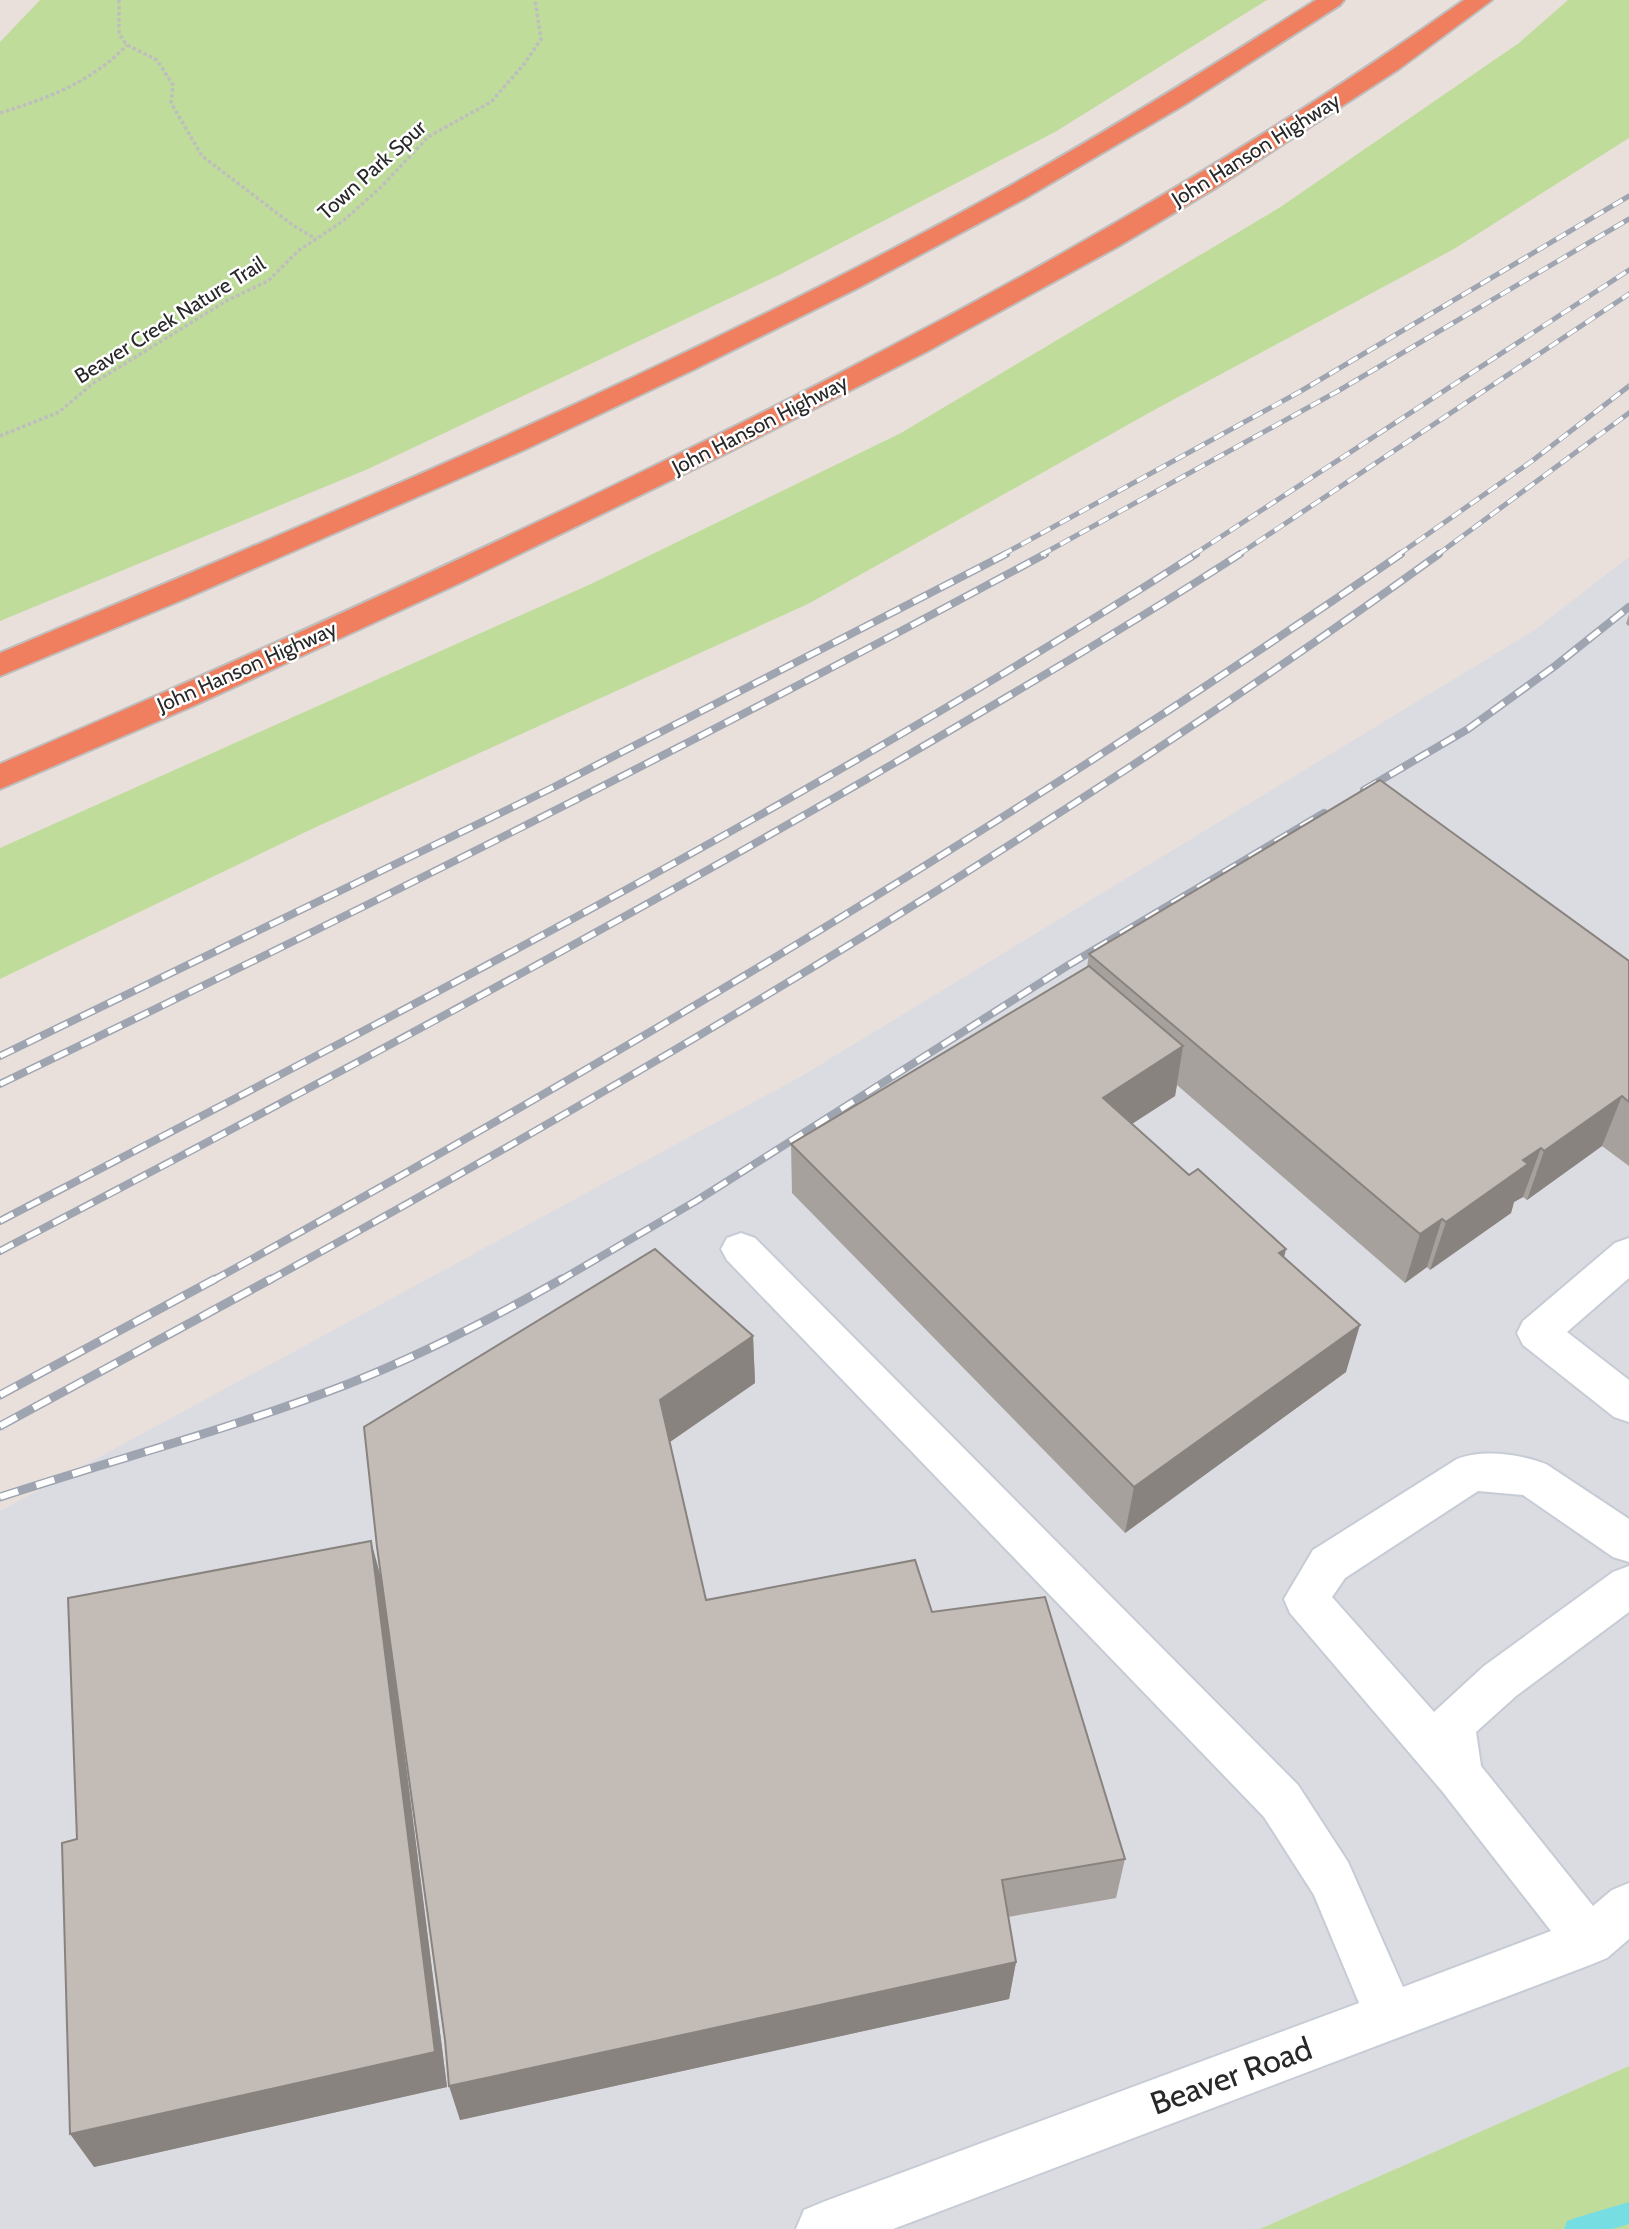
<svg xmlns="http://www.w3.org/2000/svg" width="1629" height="2229" font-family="Cabin,sans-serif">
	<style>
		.industrial { fill: #dbdbe2 }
		.green { fill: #bfdc9b }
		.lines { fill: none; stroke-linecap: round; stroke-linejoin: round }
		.stream { fill: #76dee3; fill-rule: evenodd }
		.minor-casing { stroke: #c6ccd5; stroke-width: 4 }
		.highway-casing { stroke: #bebebe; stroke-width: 4 }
		.path { stroke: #bebebe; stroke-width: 3.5; stroke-dasharray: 3.5 2.5; stroke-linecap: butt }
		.minor { fill: #fff; fill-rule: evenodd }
		.highway { fill: #f07f5f; fill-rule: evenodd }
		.rail-far2-casing { stroke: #9ea5b1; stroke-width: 5 }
		.rail-far1-casing { stroke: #9ea5b1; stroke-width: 8 }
		.rail-casing { stroke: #9ea5b1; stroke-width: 9 }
		.rail-far2 { stroke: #fff; stroke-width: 3.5; stroke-dasharray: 11; stroke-linecap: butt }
		.rail-far1 { stroke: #fff; stroke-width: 5; stroke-dasharray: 15; stroke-linecap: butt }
		.rail { stroke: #fff; stroke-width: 6; stroke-dasharray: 19; stroke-linecap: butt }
		.wall { fill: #a7a19d }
		.shaded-wall { fill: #88837f }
		.building { fill: #c2bbb6; stroke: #88837f; stroke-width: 2 }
		.labels { text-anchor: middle; stroke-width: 5; stroke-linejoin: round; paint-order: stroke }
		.far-street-label { font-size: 21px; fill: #282828; stroke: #fff }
		.near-street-label { font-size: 32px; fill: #282828; stroke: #fff }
	</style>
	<rect width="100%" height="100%" fill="#e9e0db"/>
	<path class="industrial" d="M1629 557V2066L1260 2229H0V1511L800 1077 1533 631Z"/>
	<path class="green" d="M40 0H1267L1055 132 779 275 368 469 0 621V42Z
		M1568 0H1629V138L1454 249 1156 409 808 604 314 828 0 979V848L593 583 901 433 1279 208 1519 43Z
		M1629 2066V2229H1260Z"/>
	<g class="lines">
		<path class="stream" d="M1629 2202V2224L1612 2229H1564L1567 2221 1575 2218Z"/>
		<defs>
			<path id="minor" d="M741 1233 755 1238 1298 1785 1348 1862 1403 1987 1551 1931 1442 1791 1290 1613 1284 1599 1313 1550 1457 1459C1483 1449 1520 1454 1546 1464L1629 1519V1562L1613 1557 1523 1495 1478 1491 1345 1578 1332 1597 1434 1712 1484 1666 1613 1572 1629 1566V1612L1516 1696 1476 1732 1481 1766 1593 1906 1612 1890 1629 1883V1939L1607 1958 1590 1965 893 2229H796L804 2210 823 2202 1359 2003 1314 1895 1264 1817 727 1260 721 1249 727 1238Z
				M1629 1238V1278L1567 1332 1629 1380V1422L1614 1417 1523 1345 1517 1333 1523 1321 1615 1243Z"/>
			<path id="highway" d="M1316 0H1344L1340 5 1184 105 1024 199 860 287 693 370 524 450 182 600 0 676V653C341 510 683 367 1006 188 1111 129 1214 65 1316 0Z
				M1464 0H1492L1399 69 1214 189 1119 246 926 352 729 452 462 582 193 706 0 789V764C222 668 442 570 658 464 938 328 1210 180 1464 0Z"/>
		</defs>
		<use href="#minor" class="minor-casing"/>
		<use href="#highway" class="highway-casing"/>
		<path class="path" d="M119 0V34L127 45 157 60 173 85 171 103 202 156 294 226 316 239
			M0 113C48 98 92 82 127 45
			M0 436 59 412 92 384 226 301 268 281 298 251 343 221 380 188 428 137 491 102 525 63 541 39 535 0"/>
		<use href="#minor" class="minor"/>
		<use href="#highway" class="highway"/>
		<defs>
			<path id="rail-far2" d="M1002 555 1301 391 1629 196
				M1041 555 1338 391 1629 219
				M1193 555 1629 270
				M1238 555 1629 294
				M1398 555 1532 461 1629 386
				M1437 555 1629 413"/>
			<path id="rail-far1" d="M1364 790 1468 729 1555 666 1629 607
				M0 1056 554 787 1006 554
				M0 1084C352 915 701 740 1045 554
				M0 1221C405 1010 812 800 1196 554
				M0 1251C292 1099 582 944 867 779 992 706 1118 633 1240 554
				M212 1281C619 1057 1018 819 1401 554
				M268 1281C670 1060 1067 823 1439 554
				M559 1281 696 1201 1067 966 1324 813"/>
			<path id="rail" d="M0 1395 215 1279
				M0 1426 271 1279
				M0 1497C116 1459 234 1428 348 1384 421 1355 493 1318 562 1279"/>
		</defs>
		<use href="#rail-far2" class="rail-far2-casing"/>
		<use href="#rail-far1" class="rail-far1-casing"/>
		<use href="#rail" class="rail-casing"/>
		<use href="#rail-far2" class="rail-far2"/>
		<use href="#rail-far1" class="rail-far1"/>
		<use href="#rail" class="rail"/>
	</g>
	<path class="wall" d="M1629 614V626L1626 624Z
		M1089 954 1629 961V1166L1602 1146 1527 1200 1523 1197 1514 1202 1511 1213 1430 1270 1427 1267 1405 1283 1177 1085 1175 1096 1132 1124 1284 1258 1346 1372 1125 1533 792 1193 791 1144 1087 967Z
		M753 1336 755 1383 670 1442 706 1600 932 1612 1125 1859 1116 1898 1008 1917 1016 1962 1009 1999 460 2120 445 2040 395 1679 447 2087 94 2167 77 1839 381 1578Z"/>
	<path class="shaded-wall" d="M1183 1046 1175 1096 1096 1147 1103 1098Z
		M1622 1096 1602 1146 1527 1200 1544 1151Z
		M1541 1148 1523 1197 1514 1202 1511 1213 1430 1270 1446 1222 1523 1160Z
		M1442 1219 1427 1267 1405 1283 1420 1234Z
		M1286 1249 1275 1297 1279 1253Z
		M1360 1325 1346 1372 1125 1533 1134 1487Z
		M753 1336 755 1383 664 1446 660 1400Z
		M371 1541 383 1585 447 2087 94 2167 70 2134Z
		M1016 1962 1009 1999 460 2120 449 2086Z"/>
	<path class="building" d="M1380 780 1629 961V1102L1622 1096 1544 1151 1541 1148 1523 1160 1528 1164 1446 1222 1442 1219 1420 1234 1089 954Z
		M1089 966 1183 1046 1103 1098 1189 1175 1198 1169 1286 1249 1279 1253 1360 1325 1134 1487 791 1144Z
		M655 1249 753 1336 660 1400 706 1600 915 1560 932 1612 1045 1597 1125 1859 1002 1880 1016 1962 449 2086 445 2040 377 1547 364 1427Z
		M371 1541 435 2052 70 2134 62 1843 77 1839 68 1598Z"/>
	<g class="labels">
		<g class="far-street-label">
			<text transform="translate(1256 150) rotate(-32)" y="7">John Hanson Highway</text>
			<text transform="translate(372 170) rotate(-42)" y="7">Town Park Spur</text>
			<text transform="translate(170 320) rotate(-32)" y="7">Beaver Creek Nature Trail</text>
			<text transform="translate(760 425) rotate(-27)" y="7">John Hanson Highway</text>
			<text transform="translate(247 667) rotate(-24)" y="7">John Hanson Highway</text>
		</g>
		<g class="near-street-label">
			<text transform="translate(1231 2076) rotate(-20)" y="11">Beaver Road</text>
		</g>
	</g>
</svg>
